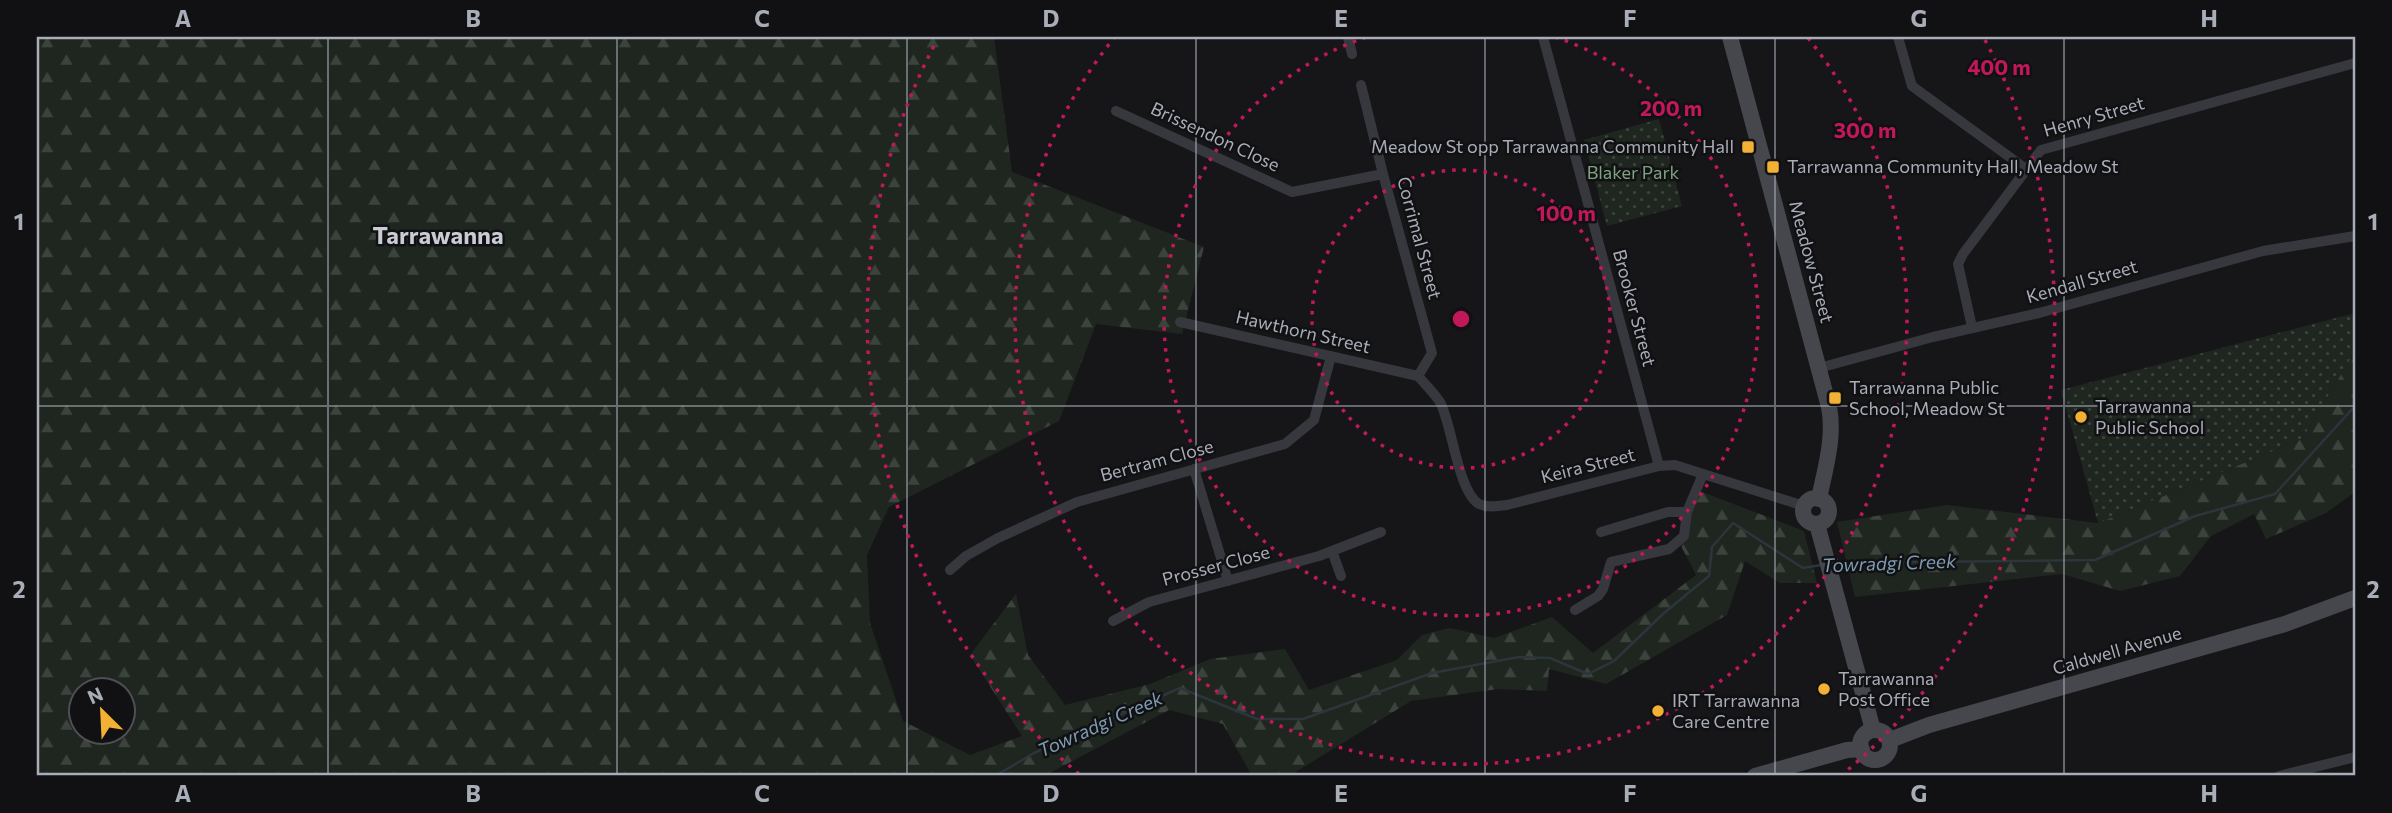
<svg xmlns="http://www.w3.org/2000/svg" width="2392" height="813" font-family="Commissioner,sans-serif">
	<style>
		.forest { fill: url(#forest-firs); fill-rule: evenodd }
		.park { fill: url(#park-dots) }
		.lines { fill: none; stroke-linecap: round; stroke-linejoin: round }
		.stream { stroke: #2c353c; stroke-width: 2.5 }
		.minor { stroke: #37383d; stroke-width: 10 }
		.secondary { stroke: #45474d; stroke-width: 16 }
		.grid { fill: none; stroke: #a8adb8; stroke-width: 2; stroke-opacity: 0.55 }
		.ring { fill: none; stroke: #c2185b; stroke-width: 3.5; stroke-dasharray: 3.5 7 }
		.poi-dot { fill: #f2b134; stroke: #111113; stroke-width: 2.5 }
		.labels { text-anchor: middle; stroke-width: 5; stroke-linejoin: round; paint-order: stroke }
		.street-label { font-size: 18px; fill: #a8adb8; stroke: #111113 }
		.poi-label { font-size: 18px; fill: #a8adb8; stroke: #111113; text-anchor: start }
		.park-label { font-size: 18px; fill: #7fa381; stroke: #111113 }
		.water-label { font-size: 19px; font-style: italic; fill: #7f9bb3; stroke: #111113 }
		.district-label { font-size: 24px; font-weight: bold; fill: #c9ccd4; stroke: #111113 }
		.centre { fill: #c2185b; stroke: #111113; stroke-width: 3.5 }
		.ring-label { font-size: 21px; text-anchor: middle; font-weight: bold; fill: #c2185b; stroke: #111113; stroke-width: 5; stroke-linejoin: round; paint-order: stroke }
		.neatline { fill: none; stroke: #a8adb8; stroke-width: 2.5 }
		.grid-label { font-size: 23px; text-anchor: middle; font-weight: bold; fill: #a8adb8 }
	</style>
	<defs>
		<pattern id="forest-firs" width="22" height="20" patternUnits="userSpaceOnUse" patternTransform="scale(1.75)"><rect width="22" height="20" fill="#1e261f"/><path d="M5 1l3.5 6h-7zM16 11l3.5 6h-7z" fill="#3c433d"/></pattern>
		<pattern id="park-dots" width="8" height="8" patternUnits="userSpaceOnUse" patternTransform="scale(1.75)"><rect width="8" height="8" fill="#1e261f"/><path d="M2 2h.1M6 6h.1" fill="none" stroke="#3c433d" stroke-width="1.8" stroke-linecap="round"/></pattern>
	</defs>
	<rect width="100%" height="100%" fill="#161618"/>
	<path class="forest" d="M37 37H994L1012 172 1204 247 1182 334 1096 324 1059 421 889 507 867 555 870 623 903 721 970 755 1022 736 970 655 1016 594 1028 655 1065 705 1150 684 1210 659 1285 649 1309 690 1397 660 1422 635 1450 628 1494 638 1552 617 1593 653 1696 575 1680 544 1697 490 1804 531 1817 583H1780L1745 561 1727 615 1606 684 1549 669 1547 691 1498 689 1411 701 1289 776H1252L1223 724 1169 710 1044 776H37ZM80 690H122V732H80Z
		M2355 351V492L2326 513 2266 539 2254 514 2211 536 2180 576 2120 591 2062 574 1855 597 1837 522 1947 505 2098 523 2302 439Z"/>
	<path class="park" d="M1659 119 1682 206 1607 226 1584 140Z
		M2355 313V351L2302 439 2098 523 2061 390Z"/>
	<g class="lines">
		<path class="stream" d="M1834 563 2095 560 2195 516 2275 494 2355 406
			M995 776 1034 753 1180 688 1257 719H1303L1432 673 1519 657 1550 658 1588 674 1614 661 1664 613 1709 576 1712 547 1733 523 1803 568 1821 565"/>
		<path class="minor" d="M1348 37 1352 54
			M1543 37 1659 466
			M1898 37 1912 86 2026 169
			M1361 85 1383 174 1432 353 1418 376C1425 384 1434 393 1440 402 1452 424 1458 492 1479 504 1488 508 1497 506 1507 505L1659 466 1675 465 1804 506
			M1116 111 1292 192 1383 174
			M1180 322 1418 376
			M1972 327 1958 264 1963 254 2041 150 2355 63
			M1819 368 1933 337 2039 313 2263 251 2355 236
			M1194 469 1228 581
			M1601 532 1668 512H1687
			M1332 551 1341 576
			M950 570 966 556 998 538 1077 502 1285 444 1314 420 1331 356
			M1575 610 1598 596 1603 589 1611 562 1669 549 1684 536 1687 512 1703 474
			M1113 621 1149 602 1319 556 1381 532
			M2279 776 2355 757"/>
		<path class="secondary" d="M1730 37 1829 407C1835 437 1825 469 1819 499
			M1803 511a13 13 0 1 1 26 0a13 13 0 1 1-26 0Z
			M1817 524 1873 730
			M1860 745a15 15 0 1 1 30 0a15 15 0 1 1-30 0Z
			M1890 740 1929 725 2285 624 2355 598
			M1755 776 1847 750 1862 749"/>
	</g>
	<path class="grid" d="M328 37V776M617 37V776M907 37V776M1196 37V776M1485 37V776M1775 37V776M2064 37V776M37 406H2355"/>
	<g class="ring">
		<circle cx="1461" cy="319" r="149"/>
		<path d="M1555 37A297 297 0 1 1 1367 37"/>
		<path d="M1808 38A446 446 0 1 1 1114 38"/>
		<path d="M1079 774A594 594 0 0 1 937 40M1985 40A594 594 0 0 1 1843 774"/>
	</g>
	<g class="poi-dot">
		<rect x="1741" y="140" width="14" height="14" rx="3.5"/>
		<rect x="1766" y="160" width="14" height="14" rx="3.5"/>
		<rect x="1828" y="391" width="14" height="14" rx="3.5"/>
		<circle cx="2081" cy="417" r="7"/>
		<circle cx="1824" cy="689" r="7"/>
		<circle cx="1658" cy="711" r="7"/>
	</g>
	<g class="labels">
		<g class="street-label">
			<text transform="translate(2094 117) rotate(-16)" y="6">Henry Street</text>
			<text transform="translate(1215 137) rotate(25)" y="6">Brissendon Close</text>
			<text transform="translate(1419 238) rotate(75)" y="6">Corrimal Street</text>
			<text transform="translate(1811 262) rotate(75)" y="6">Meadow Street</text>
			<text transform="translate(2082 282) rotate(-16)" y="6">Kendall Street</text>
			<text transform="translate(1634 308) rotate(75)" y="6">Brooker Street</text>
			<text transform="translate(1303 332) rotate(13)" y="6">Hawthorn Street</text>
			<text transform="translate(1157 461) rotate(-15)" y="6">Bertram Close</text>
			<text transform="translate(1588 466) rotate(-14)" y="6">Keira Street</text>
			<text transform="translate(1216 566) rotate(-15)" y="6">Prosser Close</text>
			<text transform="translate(2117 651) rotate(-16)" y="6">Caldwell Avenue</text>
		</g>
		<g class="poi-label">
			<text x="1734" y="153" text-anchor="end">Meadow St opp Tarrawanna Community Hall</text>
			<text x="1787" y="173">Tarrawanna Community Hall, Meadow St</text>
			<text x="1849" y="394">Tarrawanna Public<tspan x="1849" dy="21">School, Meadow St</tspan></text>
			<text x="2095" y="413">Tarrawanna<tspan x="2095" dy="21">Public School</tspan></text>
			<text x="1838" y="685">Tarrawanna<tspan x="1838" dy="21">Post Office</tspan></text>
			<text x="1672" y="707">IRT Tarrawanna<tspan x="1672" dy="21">Care Centre</tspan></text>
		</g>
		<g class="park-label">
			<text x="1633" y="179">Blaker Park</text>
		</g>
		<g class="water-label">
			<text transform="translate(1889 563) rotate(-2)" y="7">Towradgi Creek</text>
			<text transform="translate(1100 724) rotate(-24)" y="7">Towradgi Creek</text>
		</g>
		<g class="district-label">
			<text x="438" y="244">Tarrawanna</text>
		</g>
	</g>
	<circle cx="1461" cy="319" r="10" class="centre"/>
	<g class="ring-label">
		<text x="1999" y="75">400 m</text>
		<text x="1671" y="116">200 m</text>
		<text x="1865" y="138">300 m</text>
		<text x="1566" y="221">100 m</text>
	</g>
	<rect width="2392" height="813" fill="none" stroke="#111113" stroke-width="77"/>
	<g transform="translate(102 711) rotate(336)"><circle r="33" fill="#111113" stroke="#4d4f55" stroke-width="2"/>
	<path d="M0-5L12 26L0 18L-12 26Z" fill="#f2b134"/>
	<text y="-10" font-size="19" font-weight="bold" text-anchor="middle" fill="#a8adb8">N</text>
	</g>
	<rect x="38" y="38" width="2316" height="736" class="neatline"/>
	<g class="grid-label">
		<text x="183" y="27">A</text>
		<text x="473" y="27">B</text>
		<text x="762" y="27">C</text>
		<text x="1051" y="27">D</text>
		<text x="1341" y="27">E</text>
		<text x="1630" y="27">F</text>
		<text x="1919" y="27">G</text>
		<text x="2209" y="27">H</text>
		<text x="19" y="230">1</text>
		<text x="2373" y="230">1</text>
		<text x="19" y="598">2</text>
		<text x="2373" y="598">2</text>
		<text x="183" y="802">A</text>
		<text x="473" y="802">B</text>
		<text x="762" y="802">C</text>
		<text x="1051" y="802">D</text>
		<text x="1341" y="802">E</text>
		<text x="1630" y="802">F</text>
		<text x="1919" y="802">G</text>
		<text x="2209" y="802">H</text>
	</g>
</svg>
